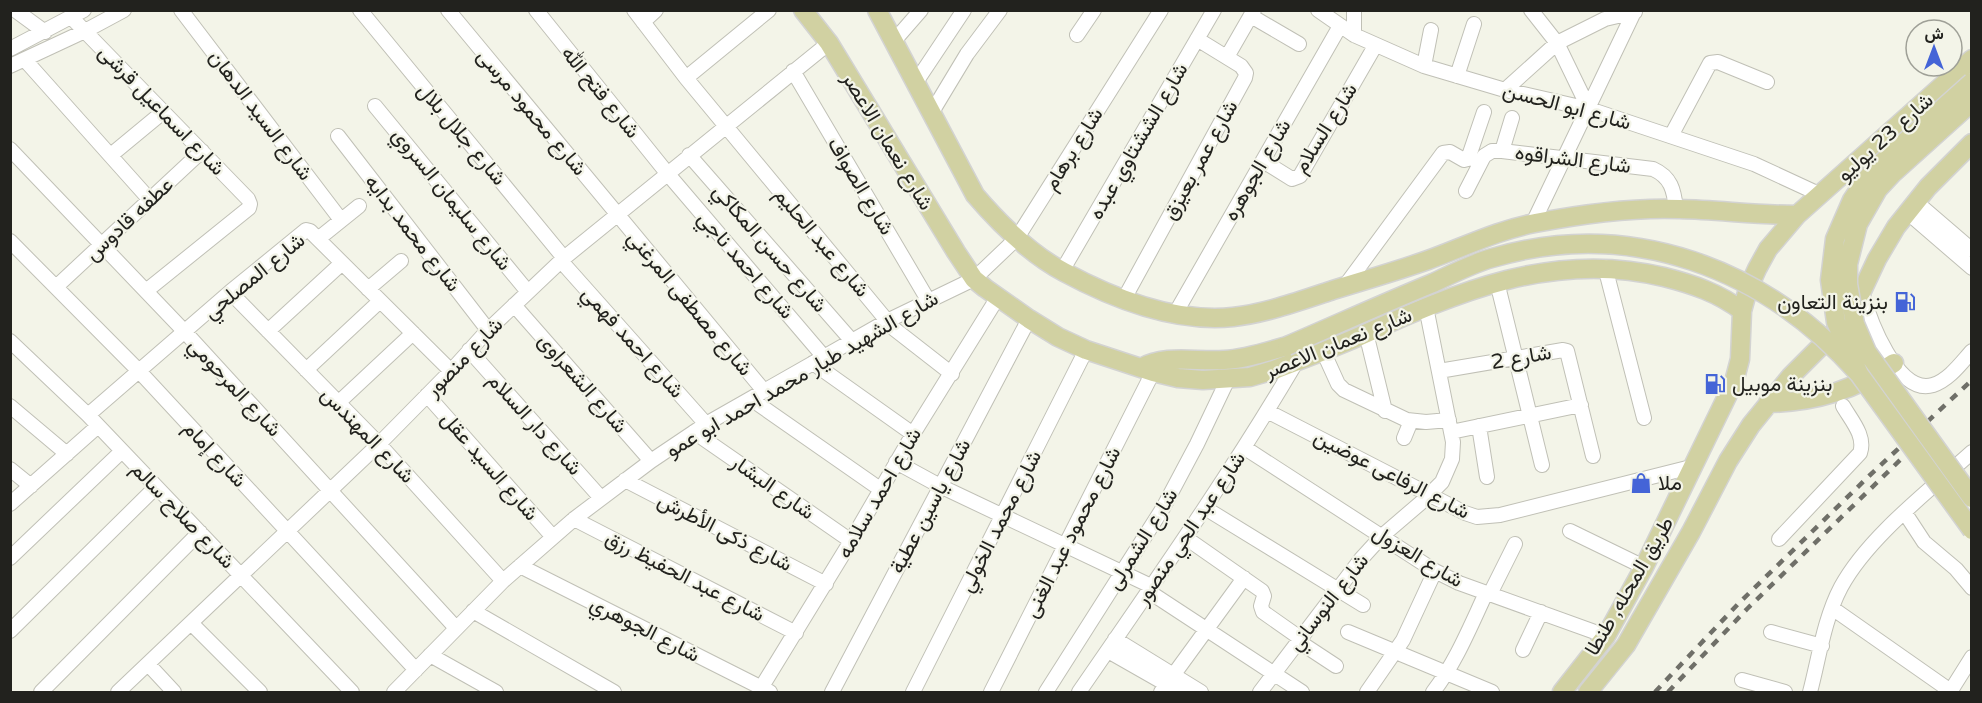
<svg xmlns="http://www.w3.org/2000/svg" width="1982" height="703" font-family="'Varela Round',Vazirmatn,sans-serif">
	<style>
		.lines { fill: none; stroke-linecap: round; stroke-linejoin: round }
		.minor-casing { stroke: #c0c0b6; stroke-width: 16 }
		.major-casing { stroke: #d3d3d2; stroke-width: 21 }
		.minor { stroke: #fff; stroke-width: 14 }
		.major { stroke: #d1d1a2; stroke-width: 18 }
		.rail { stroke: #6f6f68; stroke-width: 4.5; stroke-dasharray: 8 8; stroke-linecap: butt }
		.major-bridge-casing { stroke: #d3d3d2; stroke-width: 21; stroke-linecap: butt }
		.major-bridge { stroke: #d1d1a2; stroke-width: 18 }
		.labels { text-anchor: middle; stroke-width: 4.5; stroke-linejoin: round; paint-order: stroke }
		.street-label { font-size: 21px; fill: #22221e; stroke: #f3f4e8 }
		.poi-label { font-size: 21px; fill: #22221e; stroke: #f3f4e8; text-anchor: start }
	</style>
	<rect width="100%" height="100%" fill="#f3f4e8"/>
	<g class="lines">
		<defs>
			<path id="minor" d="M15 10 45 32
				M181 10 341 220
				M360 10 564 258
				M448 10 764 391
				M536 10 667 173 824 357
				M634 10 686 78 893 328 952 374
				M1318 10 1354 35 1424 66 1505 90 1589 109 1754 164 1821 195
				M1531 10 1557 43 1589 109
				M1251 16 1299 44
				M72 18 248 199 250 204 249 208 146 291
				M643 22 656 10
				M1077 35 1094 10
				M1354 35V10
				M894 41 921 10
				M10 49 84 10
				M1227 57 1254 10
				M25 60 150 200
				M10 66 85 31 124 10
				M1424 66 1431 30
				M793 71 928 300
				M1457 76 1474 24
				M686 78 769 10
				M916 82 964 10
				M1505 90 1557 43 1605 19 1635 12
				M375 106 528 292
				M932 112 967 54 1000 10
				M338 136 488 330
				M1671 136 1710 63 1718 62 1767 82
				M10 149 185 332 456 628
				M1502 151 1512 118
				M111 155 163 112
				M689 155 852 341
				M1263 161 1292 179 1300 176 1375 46
				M1466 191 1484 156 1492 151H1502L1653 169C1671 177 1674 190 1676 209
				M1915 201 1972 250
				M1907 212 1972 268
				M1533 223 1635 10
				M318 239 359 206
				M10 241 139 371 416 670
				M561 261 706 424
				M1605 267 1644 418
				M1062 271 1214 10
				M1497 282 1542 465
				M1345 286 1443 153 1450 152 1464 160 1468 159 1484 112
				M56 287 202 151
				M368 289 401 261
				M230 292 379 444 503 581
				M1862 292C1869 318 1897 396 1933 385 1949 380 1961 363 1972 351
				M1124 299 1245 78 1246 73 1241 66 1197 39
				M514 305 651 461
				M1175 314 1340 26
				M268 331 342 263
				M1366 333 1385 411
				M10 341 88 415 352 692
				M469 350 601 498
				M1323 351 1338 384 1344 390 1407 420 1426 422 1449 420
				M813 363 913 434
				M306 370 380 301
				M1439 371 1563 350 1567 351 1593 456
				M427 395 553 537
				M751 399 880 489
				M338 403 413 333
				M10 406 67 454
				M1267 411 1465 513 1477 517 1500 515 1695 466
				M88 415 230 292 306 230 310 231 451 371
				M1479 426 1487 477
				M694 432 851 541
				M1451 432 1581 405
				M1404 438 1411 421
				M1245 448 1435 571 1459 583 1606 636
				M896 462 940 486 1151 586
				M10 469 31 486
				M625 480 826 584
				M10 504 98 426
				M1205 508 1363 605
				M1905 513 1924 542 1956 569 1972 588
				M574 519 796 633
				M1570 531 1644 567
				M1186 538 1262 591 1264 596 1261 606 1263 612 1300 638
				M1779 539 1860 453C1866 436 1851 420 1843 406
				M10 558 122 451
				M520 566 770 692
				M1148 591 1302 692
				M1490 594 1515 544
				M1832 608 1952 692
				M473 611 614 692
				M191 623 260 692
				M10 631 156 487
				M1348 632 1492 692
				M1771 632 1822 646
				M1115 639 1201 692
				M1298 641 1336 666
				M1523 650 1541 612
				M1108 651 1180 692
				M430 655 496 692
				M148 664 174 692
				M1742 680 1785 692
				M761 688 851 541 913 434 998 297
				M41 692 200 532
				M118 692 379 444 451 371 488 330 564 258 829 43
				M394 692 503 581 574 519 651 461 706 424 887 321 974 279 1017 238 1161 10
				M832 692 1029 319
				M913 692 1086 350
				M991 692 1153 372
				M1046 692 1163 508 1197 444 1228 379
				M1079 692C1154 583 1230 475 1297 361
				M1161 692 1244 578
				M1260 692 1361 559 1382 536 1424 500 1442 482 1452 459 1453 442 1426 307
				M1367 692 1403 640 1435 571
				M1433 692C1456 662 1470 627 1486 593
				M1810 692C1819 658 1824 619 1841 587 1868 537 1930 490 1972 452
				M1950 692 1972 657"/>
			<path id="major" d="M803 10 829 43 956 252 974 279 985 288 1029 319 1058 337 1086 350 1153 372 1178 378 1203 380 1250 377 1274 370C1302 359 1331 349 1358 337 1458 292 1553 250 1664 277 1692 284 1719 293 1742 311
				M877 10 975 195C999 223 1032 255 1064 272 1114 299 1175 323 1233 317 1267 313 1300 301 1333 290 1365 280 1397 271 1428 260 1464 247 1498 230 1535 223 1582 214 1632 207 1680 209 1719 210 1758 215 1797 215
				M1141 368C1165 354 1196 362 1224 360 1245 359 1266 352 1287 346
				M1768 403C1816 402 1855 390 1894 363
				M1562 692 1606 636 1644 567 1734 382 1740 359 1742 311 1748 289 1757 269 1768 249 1797 215 1972 59
				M1588 692 1626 645 1691 532 1728 461 1751 425 1791 376 1841 326 1853 310 1877 259 1896 227 1928 187 1972 143"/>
		</defs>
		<use href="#minor" class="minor-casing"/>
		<use href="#major" class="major-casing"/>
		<use href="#minor" class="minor"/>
		<use href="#major" class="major"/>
		<path class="rail" d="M1655 692 1738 604 1869 476 1972 380
			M1668 692 1747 609 1933 428"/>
		<defs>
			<path id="major-bridge" d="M1972 82 1878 166 1864 182 1852 200 1835 239 1830 280 1836 322 1859 374 1972 530
				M1972 102 1892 174 1878 189 1858 224 1848 264V284L1855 324 1867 352 1972 498
				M1287 346C1336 325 1384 303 1433 283 1452 274 1471 264 1492 258 1631 217 1765 268 1859 374"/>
		</defs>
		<use href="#major-bridge" class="major-bridge-casing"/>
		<use href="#major-bridge" class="major-bridge"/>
	</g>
	<defs>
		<symbol id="fuel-bare" viewBox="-9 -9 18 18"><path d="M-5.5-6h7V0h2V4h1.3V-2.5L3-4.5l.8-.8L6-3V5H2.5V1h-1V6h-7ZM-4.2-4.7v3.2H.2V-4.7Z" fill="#4464d7" stroke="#f3f4e8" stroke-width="2.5" paint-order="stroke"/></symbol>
		<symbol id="shop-bare" viewBox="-9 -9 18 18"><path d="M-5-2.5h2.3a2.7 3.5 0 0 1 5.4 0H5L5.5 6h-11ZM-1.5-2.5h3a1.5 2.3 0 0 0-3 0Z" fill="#4464d7" stroke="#f3f4e8" stroke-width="2.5" paint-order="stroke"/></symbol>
	</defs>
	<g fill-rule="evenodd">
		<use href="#fuel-bare" x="1890" y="287" width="30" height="30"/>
		<use href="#fuel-bare" x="1700" y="369" width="30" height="30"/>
		<use href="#shop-bare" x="1626" y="468" width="30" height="30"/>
	</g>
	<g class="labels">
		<g class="street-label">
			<text transform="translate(601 92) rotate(51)" y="7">شارع فتح الله</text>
			<text transform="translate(1567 106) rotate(15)" y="7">شارع ابو الحسن</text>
			<text transform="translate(162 110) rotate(46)" y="7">شارع اسماعيل قرشى</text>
			<text transform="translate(532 112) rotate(50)" y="7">شارع محمود مرسى</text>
			<text transform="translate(261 115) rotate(53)" y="7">شارع السيد الدهان</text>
			<text transform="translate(1325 128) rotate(-58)" y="7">شارع السلام</text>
			<text transform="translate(462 134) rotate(50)" y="7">شارع جلال بلال</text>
			<text transform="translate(1885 137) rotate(-42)" y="7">شارع 23 يوليو</text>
			<text transform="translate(888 141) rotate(59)" y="7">شارع نعمان الاعصر</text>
			<text transform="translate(1138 141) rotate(-60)" y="7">شارع الششتاوي عبده</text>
			<text transform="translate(1073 149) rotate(-58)" y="7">شارع برهام</text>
			<text transform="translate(1573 159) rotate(7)" y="7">شارع الشراقوه</text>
			<text transform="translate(1200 160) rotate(-61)" y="7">شارع عمر بعيزق</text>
			<text transform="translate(1257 170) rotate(-60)" y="7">شارع الجوهره</text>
			<text transform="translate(861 186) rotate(59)" y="7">شارع الصواف</text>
			<text transform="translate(452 199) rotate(51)" y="7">شارع سليمان السروي</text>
			<text transform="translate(129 219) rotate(-43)" y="7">عطفه قادوس</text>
			<text transform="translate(413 233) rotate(52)" y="7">شارع محمد بدايه</text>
			<text transform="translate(822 242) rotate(50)" y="7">شارع عبد الحليم</text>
			<text transform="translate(770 248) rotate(49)" y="7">شارع حسن المكاكي</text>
			<text transform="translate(746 265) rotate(49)" y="7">شارع احمد ناجي</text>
			<text transform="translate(254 276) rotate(-39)" y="7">شارع المصلحي</text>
			<text transform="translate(690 303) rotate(50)" y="7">شارع مصطفى المرغني</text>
			<text transform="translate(633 342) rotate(48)" y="7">شارع احمد فهمي</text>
			<text transform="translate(1338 343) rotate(-22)" y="7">شارع نعمان الاعصر</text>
			<text transform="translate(464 357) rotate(-46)" y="7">شارع منصور</text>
			<text transform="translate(1521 357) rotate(-10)" y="7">شارع 2</text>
			<text transform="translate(802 374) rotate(-30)" y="7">شارع الشهيد طيار محمد احمد ابو عمو</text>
			<text transform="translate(583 383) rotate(49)" y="7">شارع الشعراوى</text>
			<text transform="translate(235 387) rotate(47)" y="7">شارع المرحومي</text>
			<text transform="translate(535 424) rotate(48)" y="7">شارع دار السلام</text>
			<text transform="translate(368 435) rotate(46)" y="7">شارع المهندس</text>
			<text transform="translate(215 454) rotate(47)" y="7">شارع إمام</text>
			<text transform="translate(490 466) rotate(49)" y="7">شارع السيد عقل</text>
			<text transform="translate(1392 474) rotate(27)" y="7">شارع الرفاعى عوضين</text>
			<text transform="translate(773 487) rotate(35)" y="7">شارع البشار</text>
			<text transform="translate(879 493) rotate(-60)" y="7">شارع احمد سلامه</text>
			<text transform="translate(930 506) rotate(-62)" y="7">شارع ياسين عطية</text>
			<text transform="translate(183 515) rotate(46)" y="7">شارع صلاح سالم</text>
			<text transform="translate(1000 521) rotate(-63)" y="7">شارع محمد الخولي</text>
			<text transform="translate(1190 528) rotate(-56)" y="7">شارع عبد الحي منصور</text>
			<text transform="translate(725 532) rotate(27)" y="7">شارع ذكى الأطرش</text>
			<text transform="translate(1072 532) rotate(-63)" y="7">شارع محمود عبد الغنى</text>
			<text transform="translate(1142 539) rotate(-58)" y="7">شارع الشمرلى</text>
			<text transform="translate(1418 556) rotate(31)" y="7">شارع العزول</text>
			<text transform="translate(685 576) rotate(27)" y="7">شارع عبد الحفيظ رزق</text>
			<text transform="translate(1629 586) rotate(-60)" y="7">طريق المحله, طنطا</text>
			<text transform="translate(1328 602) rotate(-52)" y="7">شارع النوساني</text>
			<text transform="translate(645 629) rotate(27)" y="7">شارع الجوهري</text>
		</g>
		<g class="poi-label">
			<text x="1888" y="309" text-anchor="end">بنزينة التعاون</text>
			<text x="1732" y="391">بنزينة موبيل</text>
			<text x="1658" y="490">ملا</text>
		</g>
	</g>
	<rect width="1982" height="703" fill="none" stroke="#22221e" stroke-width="24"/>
	<g transform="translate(1934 48)"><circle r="28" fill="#f3f4e8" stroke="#9fa097" stroke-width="1.5"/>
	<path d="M0-4.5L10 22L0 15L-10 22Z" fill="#4464d7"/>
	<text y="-9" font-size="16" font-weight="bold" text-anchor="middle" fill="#22221e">ش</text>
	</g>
</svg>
